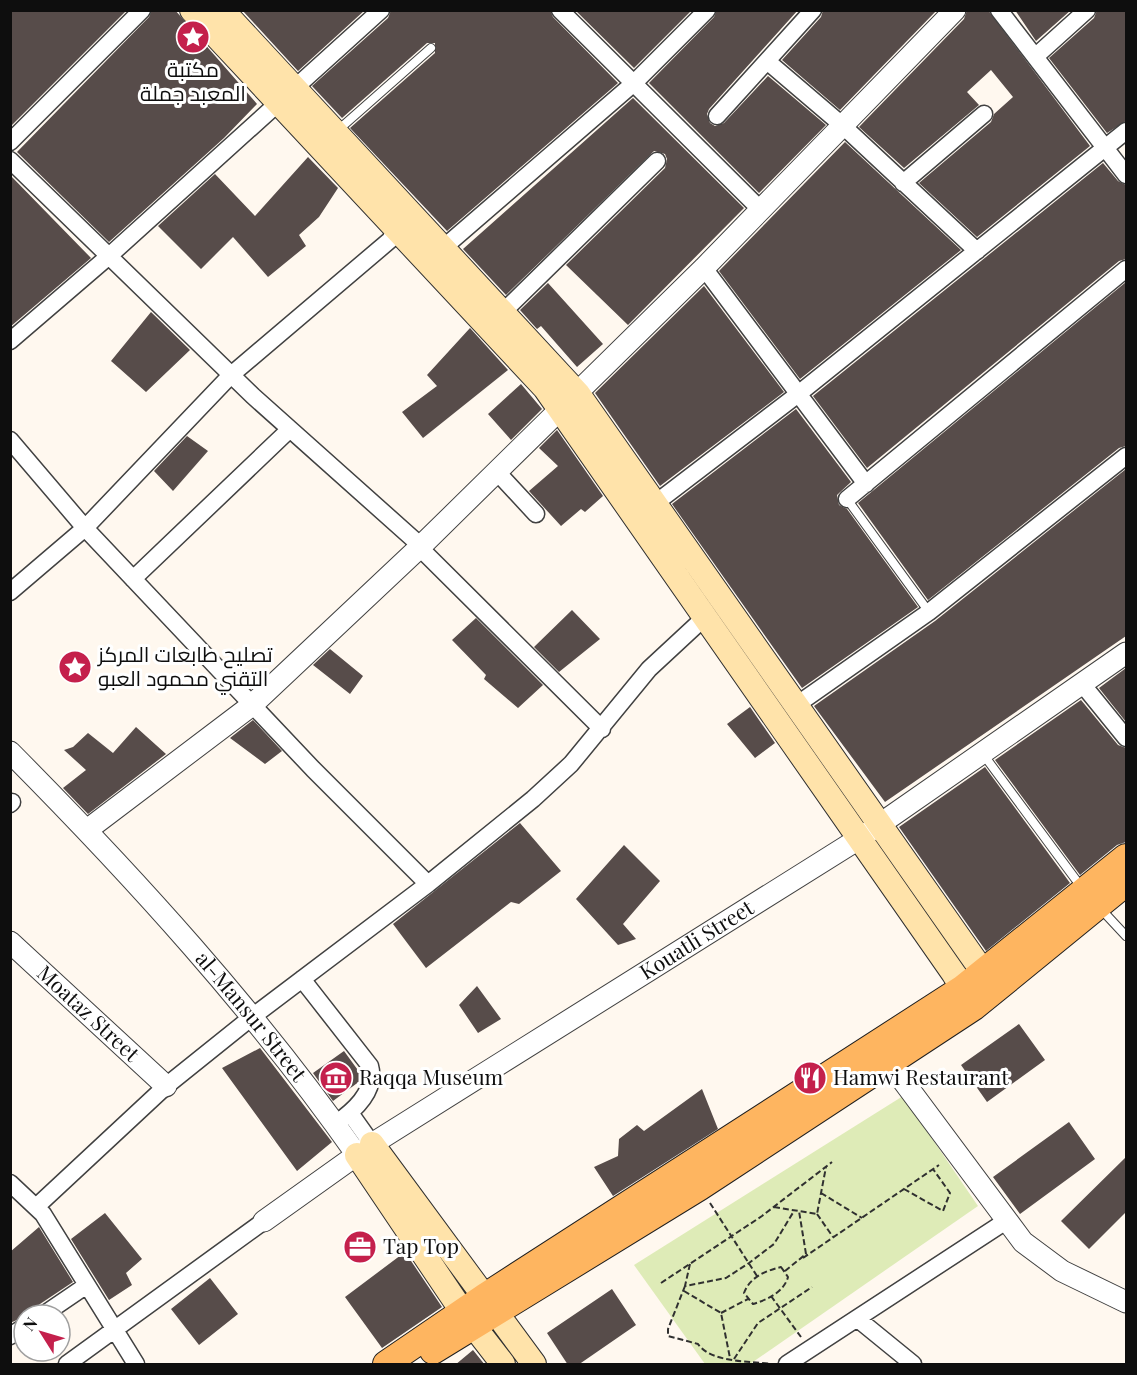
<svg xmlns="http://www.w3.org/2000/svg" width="1137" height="1375" font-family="'Playfair Display',Cairo,serif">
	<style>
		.green { fill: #deebb7 }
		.building { fill: #574c4a }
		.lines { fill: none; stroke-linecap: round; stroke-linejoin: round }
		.service-casing { stroke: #414141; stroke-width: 10 }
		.minor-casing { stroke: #414141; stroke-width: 19 }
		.tertiary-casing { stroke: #414141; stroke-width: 23 }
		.secondary-casing { stroke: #303030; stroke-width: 26 }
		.primary-casing { stroke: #1f1f1f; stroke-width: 28 }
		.path { stroke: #303030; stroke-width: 2; stroke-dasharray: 6 3; stroke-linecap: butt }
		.service { stroke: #fff; stroke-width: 8 }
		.minor { stroke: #fff; stroke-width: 16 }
		.tertiary { stroke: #fff; stroke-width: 21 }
		.secondary { stroke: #ffe3aa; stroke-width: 24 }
		.primary { stroke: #feb560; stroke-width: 26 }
		.labels { text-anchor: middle; stroke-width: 6; stroke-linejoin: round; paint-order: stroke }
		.poi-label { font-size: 21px; fill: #0e0e0e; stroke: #fff; text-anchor: start }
		.street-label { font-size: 21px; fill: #0e0e0e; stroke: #fff }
	</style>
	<rect width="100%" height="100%" fill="#fff8ef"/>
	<path class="green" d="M903 1096 978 1206 750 1364H705L634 1265Z"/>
	<path class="building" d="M10 10H127L10 127Z
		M152 10H175L257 104 224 138 109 242 17 152 149 17Z
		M242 10H365L298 71Z
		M391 10H550L553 17 618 83 447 231 350 128 435 53V43H427L342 118 312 86 388 18Z
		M575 10H692L634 68Z
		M717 10H798L709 109 707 114 710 123 715 126 724 123 768 76 826 125 759 193 649 83 714 17Z
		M823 10H937L840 110 782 60 821 17Z
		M967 10H988L1090 146 977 237 919 183 991 122 994 114 1013 97 991 70 967 92 979 105 904 168 859 127 964 19Z
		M1015 10H1071L1036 41Z
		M1097 10H1126V121L1107 133 1049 58 1094 18Z
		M633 98 744 208 628 325 566 265 665 168 667 159 665 154 654 151 506 295 463 249Z
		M845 142 961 250 800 379 719 271Z
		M308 157 338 188 319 217 299 235 306 246 268 277 233 237 201 269 158 226 215 174 255 216Z
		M1103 163 1118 181 1126 185V259L1119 261 867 468 813 396Z
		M10 175 91 258 10 327Z
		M1126 282V446L1119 448 928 600 858 503Z
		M548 283 603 344 577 367 541 326 537 329 520 310Z
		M704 286 784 392 660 486 595 393Z
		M151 312 190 350 146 392 111 361Z
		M470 328 508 370 423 438 402 412 437 386 427 375Z
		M521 384 542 409 511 440 488 414Z
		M796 409 851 482 837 495 839 505 847 509 918 607 802 688 672 504Z
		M557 430 603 496 585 512 581 509 561 526 529 491 558 466 539 448Z
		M187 436 208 451 173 491 154 471Z
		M1126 469V636L885 802 814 706 935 621Z
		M572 610 600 639 559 672 534 647Z
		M476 618 543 685 518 708 484 679 486 675 452 640Z
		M330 649 363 676 350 694 313 665Z
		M1126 668V722L1099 688Z
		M1081 700 1118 745 1126 748V842L1117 845 1080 875 995 760Z
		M750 707 775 743 755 758 727 724Z
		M253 720 282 751 265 764 230 738Z
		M136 727 166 754 88 814 63 788 86 770 64 750 73 747 88 733 113 753Z
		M985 767 1070 883 986 951 899 827Z
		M520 823 561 871 519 904 511 902 426 968 393 924Z
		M624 845 660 881 623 924 636 939 618 945 576 899Z
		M477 986 501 1019 478 1033 459 1005Z
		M1019 1024 1045 1060 987 1102 961 1065Z
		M260 1048 332 1142 297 1171 222 1068Z
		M344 1051 360 1073V1081L333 1101 313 1073Z
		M702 1089 718 1129 613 1196 594 1167 618 1156 619 1139 637 1125 644 1131Z
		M1069 1122 1095 1159 1020 1214 993 1177Z
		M1126 1157V1212L1089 1249 1061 1221Z
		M105 1213 142 1259 126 1273 132 1285 109 1300 71 1239Z
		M39 1227 73 1282 37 1306 33 1313 10 1323V1252Z
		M405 1252 442 1307 382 1348 345 1297Z
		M210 1278 238 1314 199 1345 171 1309Z
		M612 1289 636 1325 578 1365H568L547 1333Z
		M473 1350 485 1365H455Z"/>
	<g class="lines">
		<defs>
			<path id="service" d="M337 131 431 48
				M847 499 929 612
				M983 754 1082 888
				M1099 907 1126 936"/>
			<path id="minor" d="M560 10 761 210
				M999 10 1126 175
				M1036 56 1087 10
				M767 61 842 125 977 251
				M717 116 813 10
				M10 142 142 10
				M10 160 253 396 421 546 425 553 602 729
				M903 183 984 114
				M442 249 634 83 707 10
				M704 268 866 484
				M502 313 657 161
				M10 341 109 256 381 10
				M10 440 85 528 313 769 428 884
				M498 473 536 514
				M847 499 1126 269
				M653 505 797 395 1126 131
				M133 579 289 430
				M10 592 85 528 231 375 390 240 397 227
				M1083 685 1126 738
				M795 706 929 612 1126 456
				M10 804 12 802
				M302 979 370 1066C377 1091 354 1111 335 1124
				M350 1113 372 1144
				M10 1183 43 1214 136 1364
				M36 1207 166 1086 252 1017 428 884 533 799 571 764 649 669 704 618
				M43 1315 87 1285
				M859 1320 913 1364
				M10 1336 24 1327
				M67 1364 264 1221
				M787 1364 1006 1221"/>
			<g id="tertiary">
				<path id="s1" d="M10 752C134 877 256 1011 357 1155"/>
				<path d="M87 830 252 705 421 546 704 268 955 10"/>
				<path id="s2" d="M10 942 166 1086"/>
				<path d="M889 1062 1023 1242 1062 1271 1126 1302"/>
				<path id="s3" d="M264 1221 372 1144 860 838 1126 653"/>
			</g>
			<path id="secondary" d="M192 10 545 388 954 974 972 1004
				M222 10 578 394 995 989
				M372 1144 534 1364
				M357 1155 462 1311 503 1364"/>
			<path id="primary" d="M433 1351 700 1187 974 1007 1126 883
				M386 1364 484 1297 963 988 1126 857"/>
		</defs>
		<use href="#service" class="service-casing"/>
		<use href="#minor" class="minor-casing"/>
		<use href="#tertiary" class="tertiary-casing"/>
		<use href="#secondary" class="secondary-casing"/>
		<use href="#primary" class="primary-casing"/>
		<path class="path" d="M904 1189 943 1211 950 1193 933 1169
			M821 1193 862 1218
			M710 1203 757 1276
			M774 1207 817 1214 826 1167
			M817 1214 833 1237
			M803 1258 939 1165
			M690 1264 685 1286 726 1278 749 1263 774 1244 794 1211
			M781 1267 788 1277C784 1292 767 1300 753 1304L744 1293C750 1277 765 1271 781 1267Z
			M785 1271 806 1254 799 1211
			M661 1283 762 1216 832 1162
			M685 1286 668 1329V1336L698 1344C711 1363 750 1361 772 1364
			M684 1291 721 1313 730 1358
			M771 1296 801 1337
			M721 1313 748 1299
			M734 1359 758 1323 812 1287"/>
		<use href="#service" class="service"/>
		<use href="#minor" class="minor"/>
		<use href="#tertiary" class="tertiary"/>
		<use href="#secondary" class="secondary"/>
		<use href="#primary" class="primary"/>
	</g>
	<defs>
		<symbol id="sight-disc" viewBox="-11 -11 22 22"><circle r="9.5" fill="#c4204c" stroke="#fff"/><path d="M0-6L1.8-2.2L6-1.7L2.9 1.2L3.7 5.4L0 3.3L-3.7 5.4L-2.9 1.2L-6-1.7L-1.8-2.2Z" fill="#fff"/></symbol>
		<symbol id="museum-disc" viewBox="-11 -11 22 22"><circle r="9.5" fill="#c4204c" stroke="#fff"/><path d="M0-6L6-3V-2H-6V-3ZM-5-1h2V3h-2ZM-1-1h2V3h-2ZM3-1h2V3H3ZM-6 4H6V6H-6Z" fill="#fff"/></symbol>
		<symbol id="restaurant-disc" viewBox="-11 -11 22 22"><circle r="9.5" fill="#c4204c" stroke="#fff"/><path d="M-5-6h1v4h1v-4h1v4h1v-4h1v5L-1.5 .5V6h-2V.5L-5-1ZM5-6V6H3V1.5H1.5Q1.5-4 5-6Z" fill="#fff"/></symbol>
		<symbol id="office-disc" viewBox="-11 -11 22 22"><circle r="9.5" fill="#c4204c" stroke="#fff"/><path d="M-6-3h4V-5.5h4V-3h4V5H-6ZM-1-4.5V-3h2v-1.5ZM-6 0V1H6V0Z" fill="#fff"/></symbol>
	</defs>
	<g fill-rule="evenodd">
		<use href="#sight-disc" x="174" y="18" width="38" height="38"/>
		<use href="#sight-disc" x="56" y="648" width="38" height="38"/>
		<use href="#museum-disc" x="317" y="1059" width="38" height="38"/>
		<use href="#restaurant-disc" x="791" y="1059" width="38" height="38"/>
		<use href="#office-disc" x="341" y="1228" width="38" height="38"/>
	</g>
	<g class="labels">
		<g class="poi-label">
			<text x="193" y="77" text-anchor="middle">مكتبة<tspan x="193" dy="24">المعبد جملة</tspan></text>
			<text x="98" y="662">تصليح طابعات المركز<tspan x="98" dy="24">التقني محمود العبو</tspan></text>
			<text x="359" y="1085">Raqqa Museum</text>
			<text x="833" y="1085">Hamwi Restaurant</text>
			<text x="383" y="1254">Tap Top</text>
		</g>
		<g class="street-label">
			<text dy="7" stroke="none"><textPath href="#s3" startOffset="516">Kouatli Street</textPath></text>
			<text dy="7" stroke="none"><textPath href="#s2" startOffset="106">Moataz Street</textPath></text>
			<text dy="7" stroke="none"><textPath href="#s1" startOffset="358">al-Mansur Street</textPath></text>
		</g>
	</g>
	<rect width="1137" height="1375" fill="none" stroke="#0e0e0e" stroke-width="24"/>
	<g transform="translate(42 1333) rotate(307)"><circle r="28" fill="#ffffff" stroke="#9f9f9f" stroke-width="1.5"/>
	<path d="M0-4.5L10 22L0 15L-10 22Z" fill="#c4204c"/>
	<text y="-9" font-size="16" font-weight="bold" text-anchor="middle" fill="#0e0e0e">N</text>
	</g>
</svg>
